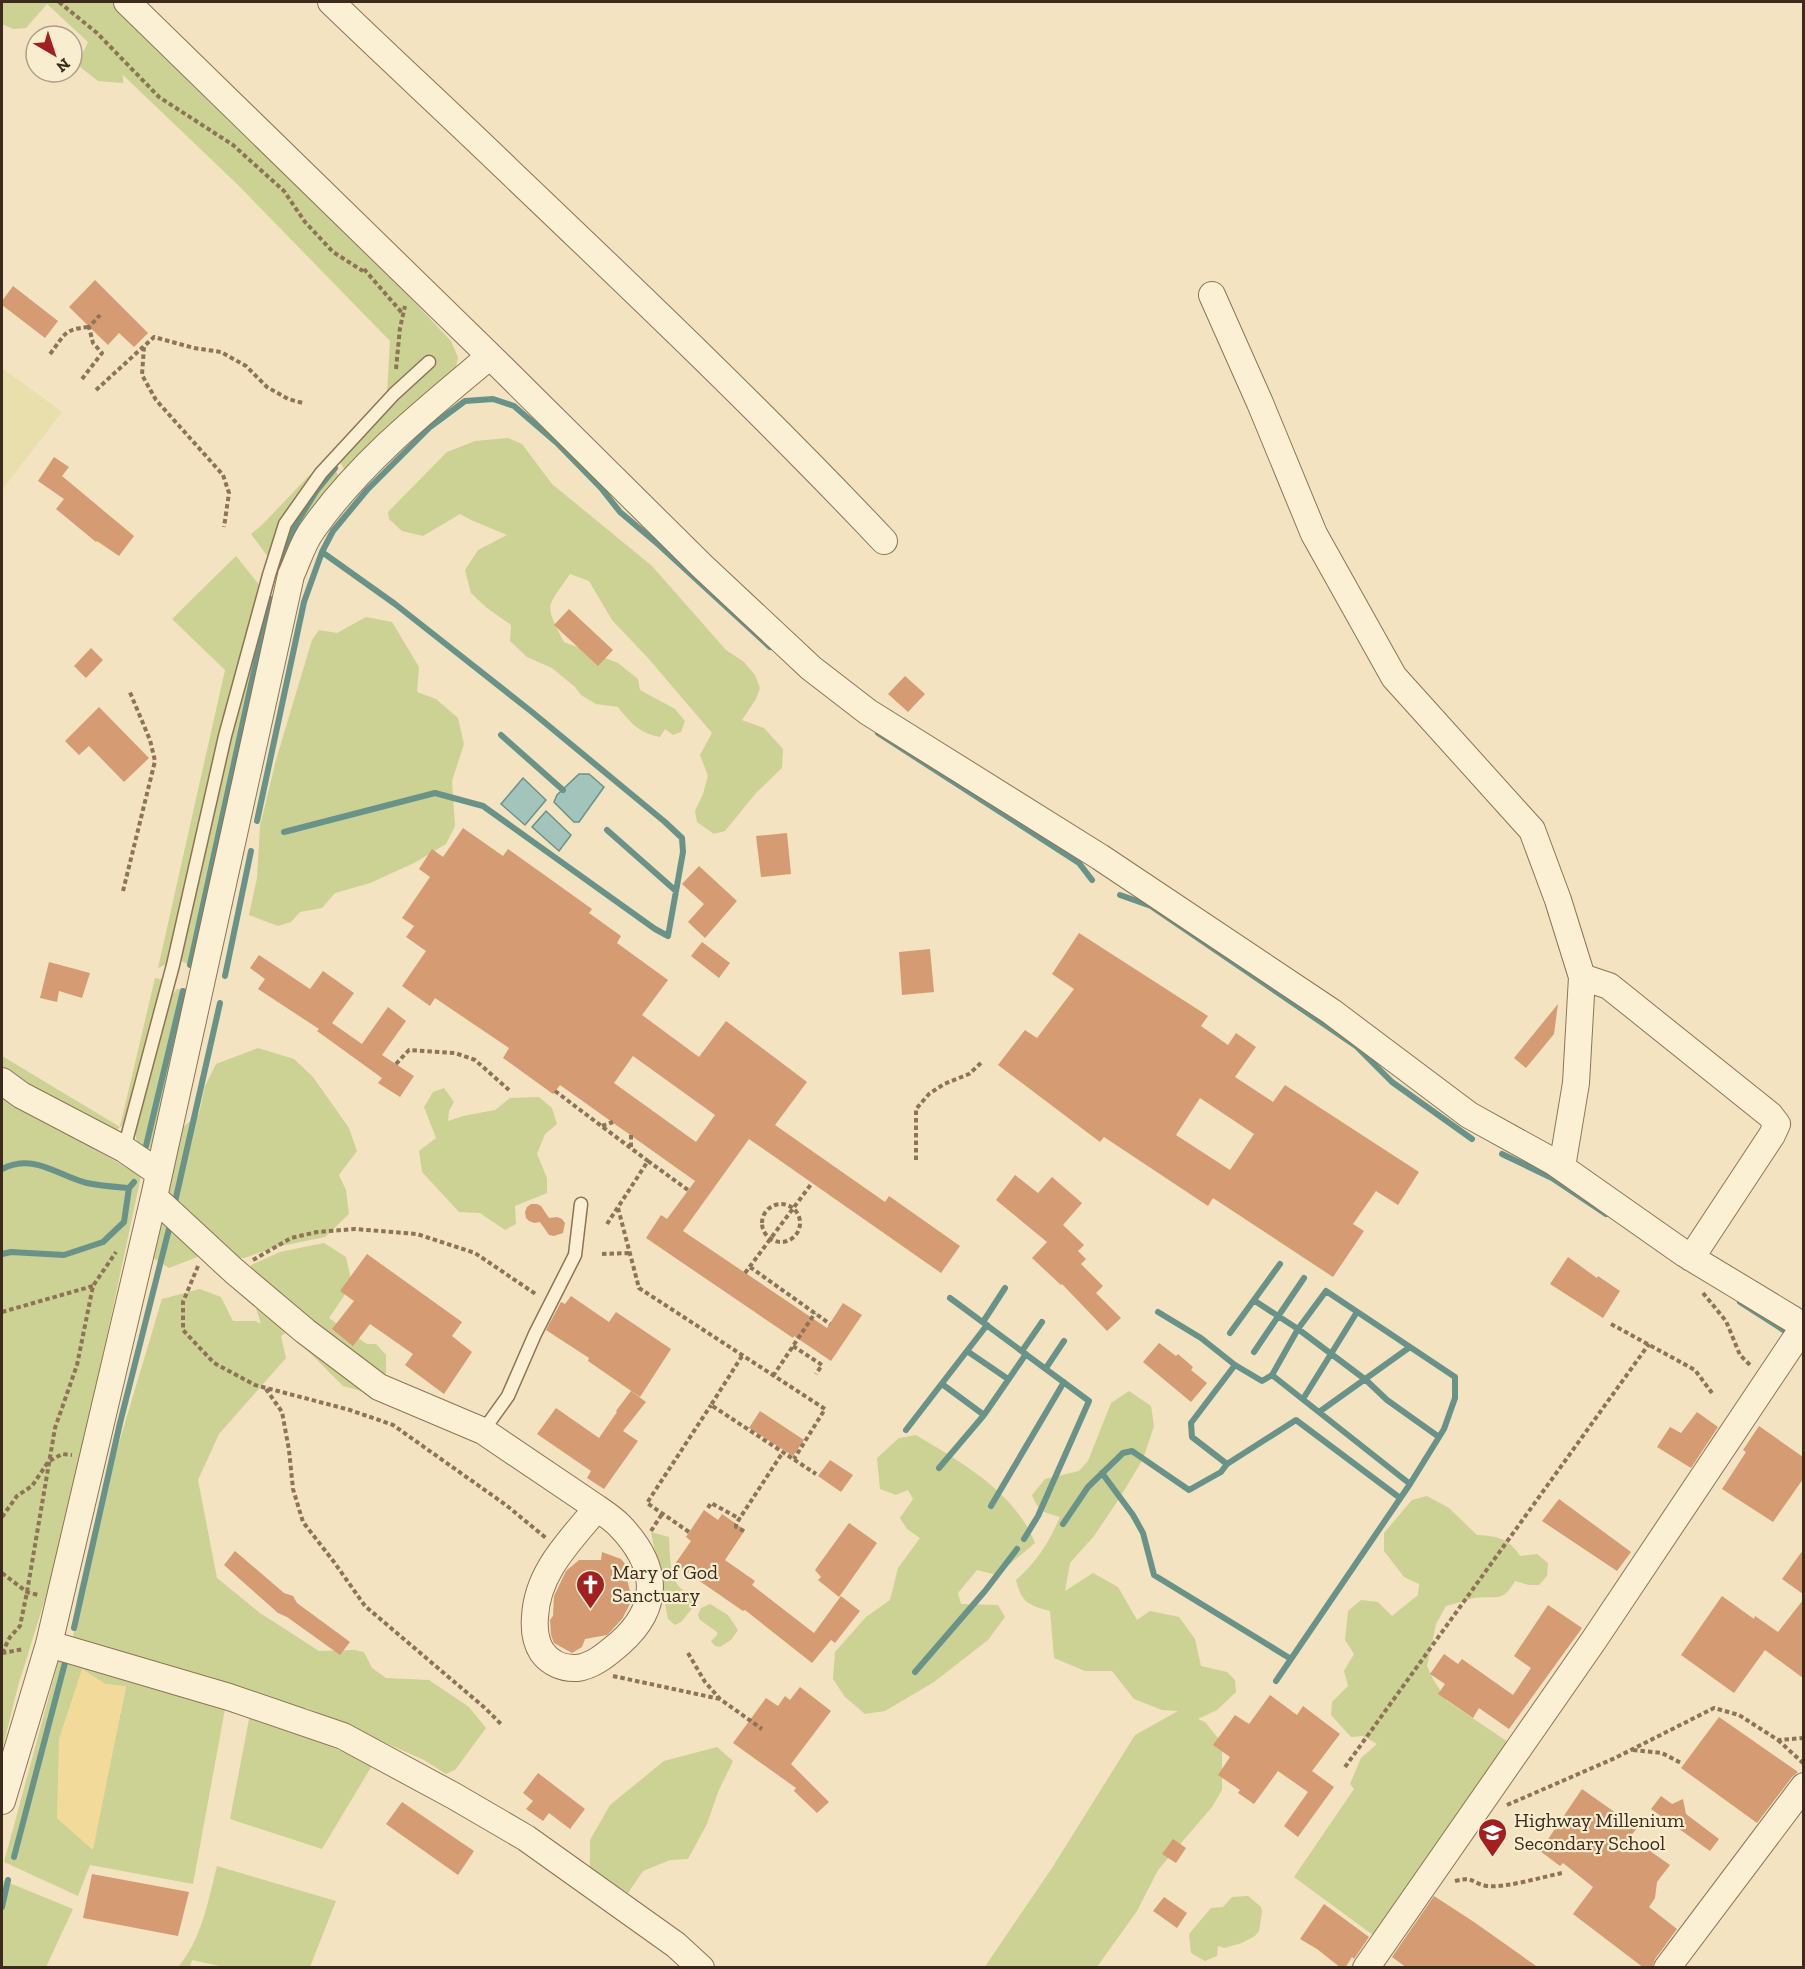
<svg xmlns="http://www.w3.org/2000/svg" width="1805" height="1969" font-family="'Zilla Slab',serif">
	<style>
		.farmland { fill: #e9dfac }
		.green { fill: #cbd293; fill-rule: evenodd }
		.sand { fill: #f2da9a }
		.water { fill: #a3c4ba; stroke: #699389; stroke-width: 1.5 }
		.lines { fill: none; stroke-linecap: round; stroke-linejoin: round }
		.stream { stroke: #699389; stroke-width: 6 }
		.building { fill: #d59b72; fill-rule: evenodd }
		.service-casing { stroke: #8e7356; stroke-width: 15 }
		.minor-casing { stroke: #8e7356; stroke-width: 28 }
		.path { stroke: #8e7356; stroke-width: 4; stroke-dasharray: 4.5 3; stroke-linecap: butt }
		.service { stroke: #fcf0d4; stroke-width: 12 }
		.minor { stroke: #fcf0d4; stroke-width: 26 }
		.labels { text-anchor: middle; stroke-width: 4.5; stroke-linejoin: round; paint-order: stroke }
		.poi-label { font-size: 20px; fill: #3c2b1c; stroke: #f9edd0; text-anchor: start }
	</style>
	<rect width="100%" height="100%" fill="#f3e3c0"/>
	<path class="farmland" d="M2 368 62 412 2 490Z"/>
	<path class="green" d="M2 2H113L174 66 284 168 356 240 451 341 458 357 456 367 400 417 345 471 336 454 318 471 271 561 251 534 261 526 387 394 390 341 238 185 123 75V83L98 81 80 67 82 55 88 42 47 4 26 28 13 29 2 24Z
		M508 438 522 444 552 484 652 566 726 650 744 662 755 675 760 688 756 699 742 720 764 728 783 749 782 768 756 793 725 831 714 834 697 822 695 811 703 794 708 776 700 755 712 733 648 658 612 620 589 581 570 574C546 609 544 603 564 642L618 663 638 679 640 690 675 709 685 721 681 732 673 735 665 729 660 737C641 734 630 723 618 707L596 704 581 695 575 687 552 668 527 657 510 641 511 625 487 608 471 593 465 570 478 550 507 535 471 520 460 514 423 536 402 531 389 519 388 512 447 452 475 441Z
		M332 464 339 477 279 571 275 566 289 524Z
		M236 556 260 586 258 592 276 599 194 968 180 960 250 659 169 963 158 968 225 670 172 619Z
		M366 617 392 622 419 667 417 692 436 699 458 718 464 744 452 781 455 826 446 844 414 863 370 883 335 893 322 908 300 912 291 922 278 926 249 915 257 878 260 826 276 760 312 640 319 630 337 633Z
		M155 978 164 980 126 1123 109 1135 2 1073V1056L120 1127Z
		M187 988 152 1145 149 1150 137 1144 135 1130 171 997 177 989Z
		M258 1048 294 1059 313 1077 349 1128 357 1151 339 1175 346 1190 349 1214 325 1237 276 1247 244 1258 197 1257 169 1268 152 1257 177 1132 199 1114 205 1086 216 1064Z
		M444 1088 454 1102 449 1111 448 1121 463 1116 495 1110 510 1098 539 1097 552 1108 557 1124 545 1134 537 1154 547 1178V1193L515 1206 516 1224 505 1230 480 1213 459 1212 422 1172 419 1151 436 1138 424 1107 433 1092Z
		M2 1092 34 1114 141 1176 64 1538 18 1686 2 1751Z
		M324 1243 346 1257 352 1284 329 1318 367 1344H376L386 1355V1373L365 1392 343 1386 288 1331 281 1336 286 1358 219 1434 198 1480 217 1578 260 1613 319 1651 355 1650 364 1652 372 1668 386 1678 429 1680 469 1707 486 1728 455 1770 446 1774 424 1760 307 1708 225 1709 193 1884 90 1865 78 1896 4 1862 61 1652 73 1640 77 1598 92 1533 162 1299 200 1289 221 1297 233 1321H255L261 1324 254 1302 251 1265 280 1252ZM82 1669 105 1684 126 1687 92 1849 57 1818Z
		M1129 1391 1151 1406 1154 1426 1143 1459 1119 1499 1094 1536 1070 1563 1065 1591 1093 1573 1118 1587 1137 1620 1150 1611 1179 1617 1195 1639 1201 1666 1227 1672 1235 1680 1236 1692 1217 1710 1198 1719 1205 1722 1222 1743V1790L1212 1807 1158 1870 1137 1911 1097 1967 984 1968 1052 1868 1135 1735 1178 1711 1162 1710 1134 1699 1112 1671H1085L1054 1658 1050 1611C1028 1605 1022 1603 1016 1580 1037 1562 1049 1542 1060 1517 1044 1512 1039 1513 1032 1495L1045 1479 1079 1471 1088 1461 1111 1403Z
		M916 1435C962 1463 1014 1491 1035 1543L997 1575 977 1570 958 1593 961 1604 998 1605 1005 1617 988 1640 934 1682 885 1711 865 1714 845 1697 833 1679 835 1652 866 1617 890 1600 898 1568 920 1538 907 1529 900 1518 913 1499 908 1490 896 1495 880 1489 877 1458 899 1438Z
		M1427 1496 1449 1508 1477 1535C1497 1536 1509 1538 1520 1556L1537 1554 1548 1563 1547 1576 1539 1585H1529L1515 1581C1502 1604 1496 1595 1474 1598 1465 1600 1455 1604 1446 1606L1436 1624 1427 1666 1433 1679 1447 1701 1511 1744 1377 1938 1294 1877 1354 1789 1350 1784 1361 1758 1377 1744 1363 1736 1351 1737 1331 1715 1332 1702 1348 1686 1344 1671 1354 1654 1345 1640 1348 1611 1361 1600 1378 1602 1392 1616 1418 1595 1419 1584 1404 1577 1384 1551V1533L1412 1500Z
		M651 1532 669 1537C670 1552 669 1571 677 1584 683 1593 691 1592 695 1605L681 1622 675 1625 668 1619Z
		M710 1604 728 1615 738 1630 731 1640 720 1647 715 1646 711 1641 717 1635V1632L700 1620 698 1615 701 1608Z
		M250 1714 373 1764 322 1849 230 1819Z
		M717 1747 733 1761 718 1792 707 1824 688 1859 670 1860 643 1871 628 1893 590 1867V1840L610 1805 664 1761Z
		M217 1866 336 1901 310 1967H224L192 1960 190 1967H178C202 1939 208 1901 217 1866Z
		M2 1880 73 1909 46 1967H2Z
		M1248 1896 1261 1907 1262 1912 1259 1931 1255 1936 1242 1943 1224 1948 1218 1946 1217 1956 1205 1961 1191 1953 1189 1934 1211 1908 1223 1907 1232 1897Z"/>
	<path class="sand" d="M82 1669 105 1684 126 1686 93 1850 57 1818 59 1739Z"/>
	<path class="water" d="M579 774H589L604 787 579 822H574L554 802 557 795Z
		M523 778 546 800 525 825 501 804Z
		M546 811 571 835 559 851 532 827Z"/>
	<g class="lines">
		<path class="stream" d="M279 571 296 524 317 490 335 468
			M878 733 1079 863 1092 880
			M501 735 563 790
			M257 821 304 602 322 552 333 531 367 490 430 427 465 401 493 399 514 406 557 443 601 488 620 512 659 545 770 647
			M607 830 676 891
			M284 832 435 793 483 806 655 929 668 936 683 852 682 838 665 822 532 712 395 604 322 552
			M1120 895 1151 906 1356 1046 1392 1082 1472 1139
			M190 965 258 653 272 599
			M225 976 251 851
			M146 1146 183 991
			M1502 1154 1552 1178 1606 1214
			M2 1169C35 1153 56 1175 87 1183 100 1186 116 1187 129 1188
			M175 1202 220 1003
			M2 1254 11 1252 64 1255 103 1242 124 1222 129 1188 134 1182
			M950 1298 1089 1401 1038 1516 1024 1539
			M1255 1301 1298 1329 1366 1380 1387 1400 1439 1437
			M1740 1302 1785 1331
			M1158 1312 1201 1338 1235 1365 1262 1381 1272 1375 1298 1329 1326 1291 1455 1377V1398L1444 1429 1410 1484 1276 1681
			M983 1322 1005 1288
			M1230 1333 1280 1264
			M967 1351 1008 1379
			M1022 1351 1042 1322
			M1254 1352 1304 1278
			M1046 1368 1064 1341
			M1272 1375 1410 1484
			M942 1384 984 1415
			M1303 1399 1357 1312
			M1319 1412 1410 1347
			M906 1430 987 1325
			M1227 1464 1296 1420 1400 1498
			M939 1468 984 1415 1026 1354
			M1102 1473 1133 1515 1143 1533 1154 1575 1291 1659
			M991 1506 1064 1382
			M1063 1524 1088 1487 1123 1453 1132 1451 1189 1490 1221 1472 1227 1464 1192 1437 1191 1423 1235 1365
			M74 1628 120 1423 170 1225
			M915 1672 985 1591 1017 1549
			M14 1857 66 1659
			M2 1907 8 1880"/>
	</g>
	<path class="building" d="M95 280 148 333 134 347 119 333 108 345 69 307Z
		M13 286 58 321 45 338 2 305V301Z
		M54 457 69 467 62 476 134 536 119 556 97 541 96 542 56 509 64 499 38 481Z
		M569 609 613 650 598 666 554 625Z
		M91 648 103 660 86 678 74 666Z
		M905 676 925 694 908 712 888 694Z
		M99 707 149 758 124 782 89 746 79 755 65 741Z
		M463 828 503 856 508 849 592 909 589 913 621 936 617 943 668 980 642 1015 699 1057 726 1021 807 1082 775 1125 885 1202 889 1196 960 1246 941 1273 749 1139 683 1231 827 1328 843 1303 862 1315 831 1361 794 1336 793 1338 646 1238 661 1215 667 1219 695 1181 560 1085 553 1094 503 1058 509 1048 435 998 430 1006 402 986 426 951 406 937 414 926 402 918 430 877 419 869 432 849 443 857ZM633 1056 715 1115 696 1142 614 1083Z
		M787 833 791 874 761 877 756 836Z
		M699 866 737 901 705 938 688 922 704 904 682 884Z
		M1079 933 1208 1016 1201 1026 1228 1045 1236 1033 1256 1047 1235 1077 1273 1102 1285 1085 1419 1172 1398 1205 1376 1191 1353 1224 1364 1231 1333 1277 1213 1198 1208 1206 1104 1137 1100 1142 998 1065 1025 1030 1037 1038 1074 989 1052 974ZM1200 1098 1254 1134 1230 1170 1176 1135Z
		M702 942 730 963 719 978 691 956Z
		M930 949 934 992 902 995 899 952Z
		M259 955 310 989 323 971 354 993 332 1023 362 1044 388 1007 406 1021 382 1055 414 1076 400 1097 378 1083 382 1078 317 1031 319 1029 258 989 265 979 250 968Z
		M49 962 90 973 82 998 59 991 57 1002 40 998Z
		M1558 1004 1554 1034 1526 1068 1514 1058Z
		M1015 1175 1038 1193 1052 1177 1082 1203 1063 1225 1084 1245 1078 1251 1086 1259 1081 1264 1103 1286 1096 1293 1121 1318 1107 1331 1062 1284 1061 1285 1032 1258 1047 1242 996 1200Z
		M531 1204H537L541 1206 549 1218 557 1217 562 1219 565 1223 563 1233 554 1236 549 1235 540 1222 534 1223 529 1221 526 1218 525 1212 527 1207Z
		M367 1254 462 1322 452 1336 472 1352 444 1394 405 1365 413 1354 370 1324 353 1346 332 1329 354 1301 340 1291Z
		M1568 1257 1597 1278 1598 1276 1620 1291 1603 1318 1550 1284Z
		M571 1296 609 1322 616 1312 671 1349 640 1397 588 1361 589 1358 546 1330 561 1302 565 1304Z
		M1159 1343 1176 1356 1178 1354 1193 1367 1191 1370 1207 1383 1191 1402 1143 1362Z
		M631 1391 646 1402 623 1431 638 1441 604 1489 587 1478 591 1471 537 1434 556 1408 599 1438 617 1412 616 1411Z
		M760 1411 804 1440 793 1456 749 1428Z
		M1697 1412 1718 1427 1691 1468 1657 1447 1670 1427 1681 1433Z
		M1759 1426 1803 1457V1479L1773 1522 1722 1489 1746 1452 1743 1450Z
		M830 1460 853 1475 841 1492 818 1476Z
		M1559 1499 1631 1552 1617 1571 1542 1521Z
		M704 1510 718 1520 722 1514 745 1530 725 1560 755 1581 752 1585 814 1633 841 1596 860 1611 835 1643 831 1640 812 1663 745 1610 743 1611 675 1564 691 1541 686 1537Z
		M849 1523 877 1543 839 1597 818 1580 821 1577 815 1570Z
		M1803 1550V1594L1782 1579Z
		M235 1551 284 1593 293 1596 297 1603 350 1642 340 1655 287 1617 278 1613 224 1565Z
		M602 1552 621 1559 633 1574 627 1579 632 1600 622 1619 610 1632 607 1635 585 1639 582 1647 572 1653 554 1643 551 1635 550 1620 553 1616 554 1596 566 1571 579 1560H601Z
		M1722 1596 1754 1619 1755 1616 1778 1632 1803 1600V1678L1765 1650 1734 1693 1681 1655Z
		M1548 1605 1582 1628 1509 1729 1479 1708 1473 1718 1438 1694 1445 1684 1430 1674 1444 1654 1458 1664 1462 1659 1513 1695 1531 1668 1514 1656Z
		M800 1687 831 1711 791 1764 829 1802 817 1813 794 1791 796 1788 733 1743 766 1698 778 1706 785 1696 790 1700Z
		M1270 1695 1297 1715 1303 1706 1340 1734 1312 1771 1334 1787 1298 1837 1284 1826 1308 1792 1278 1771 1254 1804 1238 1793 1240 1790 1218 1775 1230 1757 1213 1745 1235 1715 1249 1724Z
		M1719 1717 1798 1772 1792 1777 1757 1823 1681 1768Z
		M538 1773 585 1809 570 1829 549 1813 543 1821 526 1809 533 1801 523 1793Z
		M1582 1789 1637 1828 1630 1837 1670 1865 1657 1882 1655 1898 1649 1907 1677 1929 1655 1959 1652 1968H1644L1573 1914 1593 1887 1563 1863 1560 1866 1540 1851Z
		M1661 1796 1672 1804 1683 1799 1686 1814 1719 1839 1710 1851 1651 1809Z
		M402 1802 474 1851 458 1875 386 1824Z
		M1173 1839 1186 1848 1176 1863 1162 1854Z
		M92 1874 189 1892 178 1936 83 1918Z
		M1434 1896 1474 1922 1539 1968H1407L1392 1957Z
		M1164 1897 1187 1913 1177 1928 1153 1911Z
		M1324 1904 1369 1937 1354 1959 1352 1957 1345 1968H1341L1317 1949 1300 1939Z"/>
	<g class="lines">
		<defs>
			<path id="service" d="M124 1149 173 965 225 736 269 575 285 524 321 473 394 394 429 362
				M483 1431 508 1396 535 1334 575 1255 581 1204"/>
			<path id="minor" d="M127 2 490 356 702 566 811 668 868 712 1100 857 1332 1012 1469 1115 1554 1162 1685 1254 1804 1326
				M331 2C390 59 450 114 509 171 636 292 764 414 884 541
				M1212 295 1260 403 1314 534 1394 677 1532 830 1558 900 1582 977 1576 1083 1562 1167
				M1582 977 1609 986 1770 1115 1777 1124 1772 1135 1691 1258
				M2 1081 21 1095 124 1149 159 1173
				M154 1197 234 1271 305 1331 379 1387 483 1431 597 1508
				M597 1508C604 1513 612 1518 619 1525 657 1564 663 1605 620 1643 608 1653 594 1666 577 1668 563 1669 550 1663 542 1652 535 1641 534 1629 535 1617 537 1572 570 1541 597 1508Z
				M49 1644 229 1697 343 1736 454 1796 526 1838 676 1945 701 1968
				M2 1801 49 1644 154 1197 291 575C298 560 303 542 313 529 361 461 427 409 490 356
				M1366 1968 1594 1640 1804 1326
				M1667 1968 1804 1786"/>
		</defs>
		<use href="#service" class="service-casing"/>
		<use href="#minor" class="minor-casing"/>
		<path class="path" d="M59 2 97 33 159 97 233 145 284 191 305 222 333 252 363 271
			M364 269 403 314
			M144 347 142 375 156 400 223 475 229 493 224 527
			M50 354C65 335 63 329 89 327
			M396 369 400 328 405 306
			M82 379 102 353 93 343 89 327 100 315
			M96 390 154 337 194 348 221 352 246 366 267 387 288 399 303 403
			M123 891 155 761 150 740 129 690
			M396 1064 409 1050 455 1053 475 1060 509 1090
			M555 1091 648 1161
			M602 1126 613 1122
			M631 1135V1148
			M916 1160V1109L929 1094 944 1084 969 1074 981 1063
			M762 1223a19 19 0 1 1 38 0a19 19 0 1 1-38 0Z
			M618 1208 639 1288 825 1409 794 1459
			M607 1224 648 1161 688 1190
			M602 1254 630 1253
			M253 1260 291 1238 317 1232 355 1229 417 1234 475 1253 537 1295
			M198 1266 183 1302V1330L214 1363 255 1385 350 1410 393 1425 506 1505 546 1538
			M750 1267 830 1324
			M745 1273 812 1183
			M1703 1293 1726 1321 1740 1355 1751 1366
			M2 1312 93 1286
			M1611 1324 1695 1370 1712 1393
			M793 1346 822 1365 816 1374
			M742 1356 711 1405 816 1474
			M773 1376 815 1313
			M266 1389 282 1412 289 1450 293 1489 303 1522 334 1562 365 1606 485 1708 502 1725
			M708 1508 711 1503 740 1519
			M2 1517 17 1496 32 1486 48 1462 62 1454 72 1455
			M651 1531 662 1514
			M744 1531 736 1527V1524L783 1452
			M689 1532 647 1503 711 1405
			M2 1573 27 1592 38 1595
			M2 1653 10 1637 20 1626 27 1592 55 1428 77 1365 93 1286 116 1252
			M2 1653 24 1649
			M688 1653 705 1682 720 1699 762 1729
			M613 1676 720 1699
			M1778 1740 1803 1763
			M1633 1750 1662 1753 1681 1763
			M1345 1767 1649 1344
			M1507 1805 1615 1758 1714 1708 1739 1715 1778 1740 1804 1738
			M1455 1881C1474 1876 1471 1883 1487 1886 1506 1888 1542 1877 1562 1873"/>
		<use href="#service" class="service"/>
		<use href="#minor" class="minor"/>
	</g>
	<defs>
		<symbol id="church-pin" viewBox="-11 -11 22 30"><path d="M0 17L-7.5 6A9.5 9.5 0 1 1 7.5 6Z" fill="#a31f20" stroke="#f9edd0"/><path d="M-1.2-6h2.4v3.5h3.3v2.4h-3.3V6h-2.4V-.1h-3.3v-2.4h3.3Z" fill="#fff"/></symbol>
		<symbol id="school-pin" viewBox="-11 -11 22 30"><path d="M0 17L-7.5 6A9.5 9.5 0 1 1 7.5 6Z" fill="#a31f20" stroke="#f9edd0"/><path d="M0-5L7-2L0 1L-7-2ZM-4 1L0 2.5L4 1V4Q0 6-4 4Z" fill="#fff"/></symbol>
	</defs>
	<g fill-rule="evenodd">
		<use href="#church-pin" x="574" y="1568" width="33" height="45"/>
		<use href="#school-pin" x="1476" y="1816" width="33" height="45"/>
	</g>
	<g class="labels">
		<g class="poi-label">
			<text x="612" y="1579">Mary of God<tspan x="612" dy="23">Sanctuary</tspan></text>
			<text x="1514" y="1827">Highway Millenium<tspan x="1514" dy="23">Secondary School</tspan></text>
		</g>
	</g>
	<rect width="1805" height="1969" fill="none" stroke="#3c2b1c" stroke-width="6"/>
	<g transform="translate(54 54) rotate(141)"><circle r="28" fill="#f9edd0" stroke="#ad9f88" stroke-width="1.5"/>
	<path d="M0-4.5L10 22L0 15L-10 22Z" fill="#a31f20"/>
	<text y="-9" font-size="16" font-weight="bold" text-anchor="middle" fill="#3c2b1c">N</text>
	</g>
</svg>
